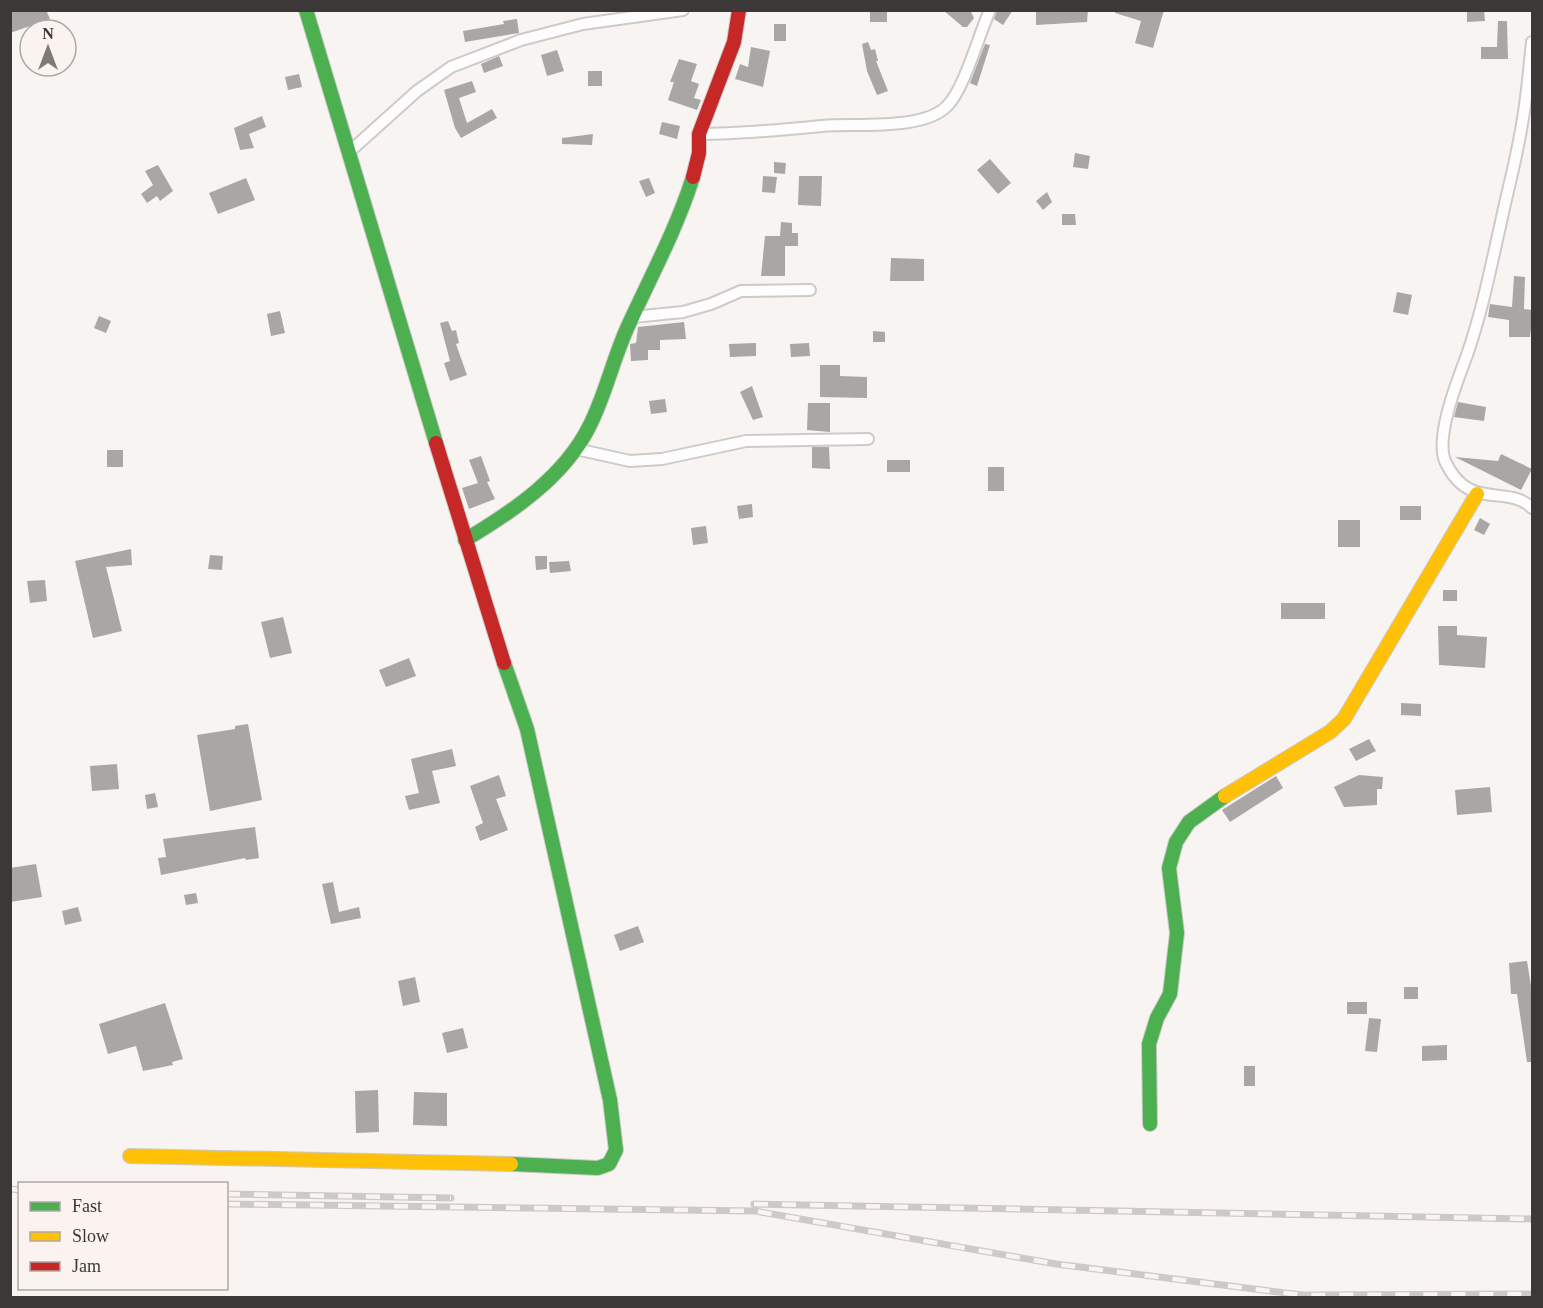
<svg xmlns="http://www.w3.org/2000/svg" width="1543" height="1308" font-family="'Times New Roman',serif">
	<style>
		.building { fill: #aaa6a5 }
		.lines { fill: none; stroke-linecap: round; stroke-linejoin: round }
		.street-casing { stroke: #cecac9; stroke-width: 14 }
		.fast-casing { stroke: #cecac9; stroke-width: 16 }
		.slow-casing { stroke: #cecac9; stroke-width: 16 }
		.jam-casing { stroke: #cecac9; stroke-width: 16 }
		.street { stroke: #fefdfd; stroke-width: 10 }
		.fast { stroke: #4caf50; stroke-width: 14 }
		.slow { stroke: #ffc107; stroke-width: 14 }
		.jam { stroke: #c62828; stroke-width: 14 }
		.rail-casing { stroke: #cbcaca; stroke-width: 7 }
		.rail { stroke: #fbf3ef; stroke-width: 4.5; stroke-dasharray: 14; stroke-linecap: butt }
	</style>
	<rect width="100%" height="100%" fill="#f8f4f2"/>
	<path class="building" d="M10 10H46L50 19 10 33Z
		M870 10H887V22H870Z
		M943 10H970L974 18 967 27H963Z
		M997 10H1013L1003 25 994 19Z
		M1036 10H1088L1087 22 1036 25Z
		M1116 10H1164L1153 48 1135 43 1141 21 1115 13Z
		M1467 10H1484L1485 21 1467 22Z
		M517 19 519 33 465 42 463 31 504 24 503 21Z
		M1498 21H1507L1508 59H1481V47H1497Z
		M774 24H786V41H774Z
		M868 42 871 50 875 49 878 61H876L888 91 877 95 867 71 862 44Z
		M985 44 990 45 977 86 970 83Z
		M751 47 770 51 763 87 735 79 740 64 748 67Z
		M557 50 564 71 547 76 541 55Z
		M499 56 503 66 484 73 481 64Z
		M679 59 697 64 691 81 699 84 694 98 701 100 697 110 668 100 674 82H670Z
		M588 71H602V86H588Z
		M299 74 302 87 288 90 285 77Z
		M472 81 476 92 459 98 467 123 492 109 497 118 461 138 455 128 444 90Z
		M262 116 266 127 249 134 254 148 240 150 234 128Z
		M662 122 680 126 677 139 659 134Z
		M593 134 592 145 562 144V138Z
		M1075 153 1090 156 1088 169 1073 167Z
		M990 159 1011 183 998 194 977 170Z
		M774 162 786 163 785 174 774 173Z
		M158 165 173 191 160 201 157 196 147 203 141 194 153 185 145 171Z
		M763 176 777 177 775 193 762 192Z
		M799 176H822L821 206 798 205Z
		M246 178 255 200 218 214 209 193Z
		M649 178 655 193 646 197 639 181Z
		M1047 192 1052 202 1043 210 1036 201Z
		M1062 214H1075L1076 225H1062Z
		M781 222 792 223V233H798V246H785V276H761L765 236H780Z
		M891 258 924 259V281H890Z
		M1514 276 1525 277 1524 309 1533 310 1530 337H1509V320L1488 317 1490 304 1512 307Z
		M1397 292 1412 295 1408 315 1393 312Z
		M280 311 285 333 271 336 267 314Z
		M99 316 111 321 106 333 94 328Z
		M448 321 452 331 456 330 459 343 456 344 467 375 450 381 444 363 450 361 440 323Z
		M684 322 686 339 660 340V350H648V360L631 361 630 344 636 343 638 327Z
		M873 331 885 332V342H873Z
		M756 343V356L730 357 729 344Z
		M809 343 810 356 791 357 790 344Z
		M820 365H840V376L867 377V398L820 397Z
		M752 386 763 417 753 420 740 392Z
		M665 399 667 412 651 414 649 401Z
		M1458 402 1486 407 1484 421 1454 417Z
		M808 403H830V432L807 430Z
		M812 447H829L830 469 812 468Z
		M107 450H123V467H107Z
		M1501 454 1532 469 1521 490 1455 457 1498 461Z
		M481 456 490 481 487 482 495 499 469 509 462 488 478 483 469 460Z
		M887 460H910V472H887Z
		M988 467H1004V491H988Z
		M752 504 753 517 739 519 737 506Z
		M1400 506H1421V520H1400Z
		M1480 518 1490 524 1484 535 1474 530Z
		M1338 520H1360V547H1338Z
		M706 526 708 543 693 545 691 528Z
		M131 549 132 565 106 567 122 631 93 638 75 561Z
		M210 555 223 556 222 570 208 569Z
		M535 556H547V569L536 570Z
		M569 561 571 571 550 573 549 562Z
		M45 580 47 601 30 603 27 581Z
		M1443 590H1457V601H1443Z
		M1281 603H1325V619H1281Z
		M283 617 292 653 270 658 261 622Z
		M1438 626H1457V635L1487 637 1485 668 1439 665Z
		M409 658 416 676 386 687 379 670Z
		M1401 703 1421 704V716L1401 715Z
		M248 724 262 800 210 811 197 735 235 729V726Z
		M1369 739 1376 751 1356 761 1349 749Z
		M452 749 456 766 432 771 440 803 409 810 405 796 419 793 411 759Z
		M117 764 119 789 92 791 90 766Z
		M499 775 506 796 496 799 508 830 480 841 475 827 483 823 470 786Z
		M1359 775 1383 777 1382 789H1377V805L1344 807 1334 787Z
		M1276 776 1283 788 1230 822 1222 810Z
		M1490 787 1492 812 1457 815 1455 790Z
		M155 793 158 807 147 809 145 795Z
		M255 827 259 858 246 860 245 858 161 875 158 858 166 857 163 839Z
		M36 864 42 897 10 902V868Z
		M333 882 339 912 359 907 361 918 331 924 322 884Z
		M196 893 198 903 186 905 184 895Z
		M78 907 82 921 65 925 62 911Z
		M638 926 644 942 620 951 614 935Z
		M1527 961 1533 998V1062H1527L1517 994H1511L1509 963Z
		M415 977 420 1002 403 1006 398 981Z
		M1404 987H1418V999H1404Z
		M1347 1002H1367V1014H1347Z
		M165 1003 183 1059 172 1062 173 1065 143 1071 136 1046 108 1054 99 1024Z
		M1369 1018 1381 1019 1377 1052 1365 1051Z
		M463 1028 468 1048 447 1053 442 1033Z
		M1447 1045V1060L1422 1061V1046Z
		M1244 1066H1255V1086H1244Z
		M378 1090 379 1132 356 1133 355 1091Z
		M414 1092 447 1093V1126L413 1125Z"/>
	<g class="lines">
		<defs>
			<path id="street" d="M1532 42C1529 69 1527 97 1522 124 1517 156 1508 189 1501 222 1491 266 1482 312 1467 355 1458 379 1435 436 1445 461 1469 513 1507 483 1532 508
				M699 134C741 134 781 130 822 126 855 123 923 131 947 106 964 90 979 34 990 10
				M348 153 417 91 451 67 521 40 583 24 683 10
				M633 317 683 312 711 304 741 291 810 290
				M576 449 630 461 662 459 746 441 868 439"/>
			<path id="fast" d="M306 10 436 443
				M465 540C512 512 564 477 589 427 606 394 613 358 629 324 651 276 677 228 693 177
				M504 663 527 729 610 1100 616 1150 609 1164 598 1168 511 1164
				M1150 1124 1149 1044 1157 1018 1170 994 1177 933 1169 868 1176 842 1189 822 1225 796"/>
			<path id="slow" d="M1225 796 1330 732 1344 719 1477 494
				M130 1156 511 1164"/>
			<path id="jam" d="M693 177 699 153V134L734 42 739 10
				M436 443 504 663"/>
		</defs>
		<use href="#street" class="street-casing"/>
		<use href="#fast" class="fast-casing"/>
		<use href="#slow" class="slow-casing"/>
		<use href="#jam" class="jam-casing"/>
		<use href="#street" class="street"/>
		<use href="#fast" class="fast"/>
		<use href="#slow" class="slow"/>
		<use href="#jam" class="jam"/>
		<defs>
			<path id="rail" d="M10 1189 20 1190
				M226 1194 451 1198
				M226 1204 755 1211 1056 1264 1302 1295 1532 1294
				M754 1204 1532 1219"/>
		</defs>
		<use href="#rail" class="rail-casing"/>
		<use href="#rail" class="rail"/>
	</g>
	<rect width="1543" height="1308" fill="none" stroke="#3b3837" stroke-width="24"/>
	<rect x="18" y="1182" width="210" height="108" fill="#fbf3ef" stroke="#aea8a5" stroke-width="1.5"/>
	<rect x="30" y="1202" width="30" height="9" fill="#4caf50" stroke="#aea8a5" stroke-width="1.5"/>
	<text x="72" y="1212" font-size="18" fill="#3b3837">Fast</text>
	<rect x="30" y="1232" width="30" height="9" fill="#ffc107" stroke="#aea8a5" stroke-width="1.5"/>
	<text x="72" y="1242" font-size="18" fill="#3b3837">Slow</text>
	<rect x="30" y="1262" width="30" height="9" fill="#c62828" stroke="#aea8a5" stroke-width="1.5"/>
	<text x="72" y="1272" font-size="18" fill="#3b3837">Jam</text>
	<g transform="translate(48 48)"><circle r="28" fill="#fbf3ef" stroke="#aea8a5" stroke-width="1.5"/>
	<path d="M0-4.5L10 22L0 15L-10 22Z" fill="#7d7a78"/>
	<text y="-9" font-size="16" font-weight="bold" text-anchor="middle" fill="#3b3837">N</text>
	</g>
</svg>
